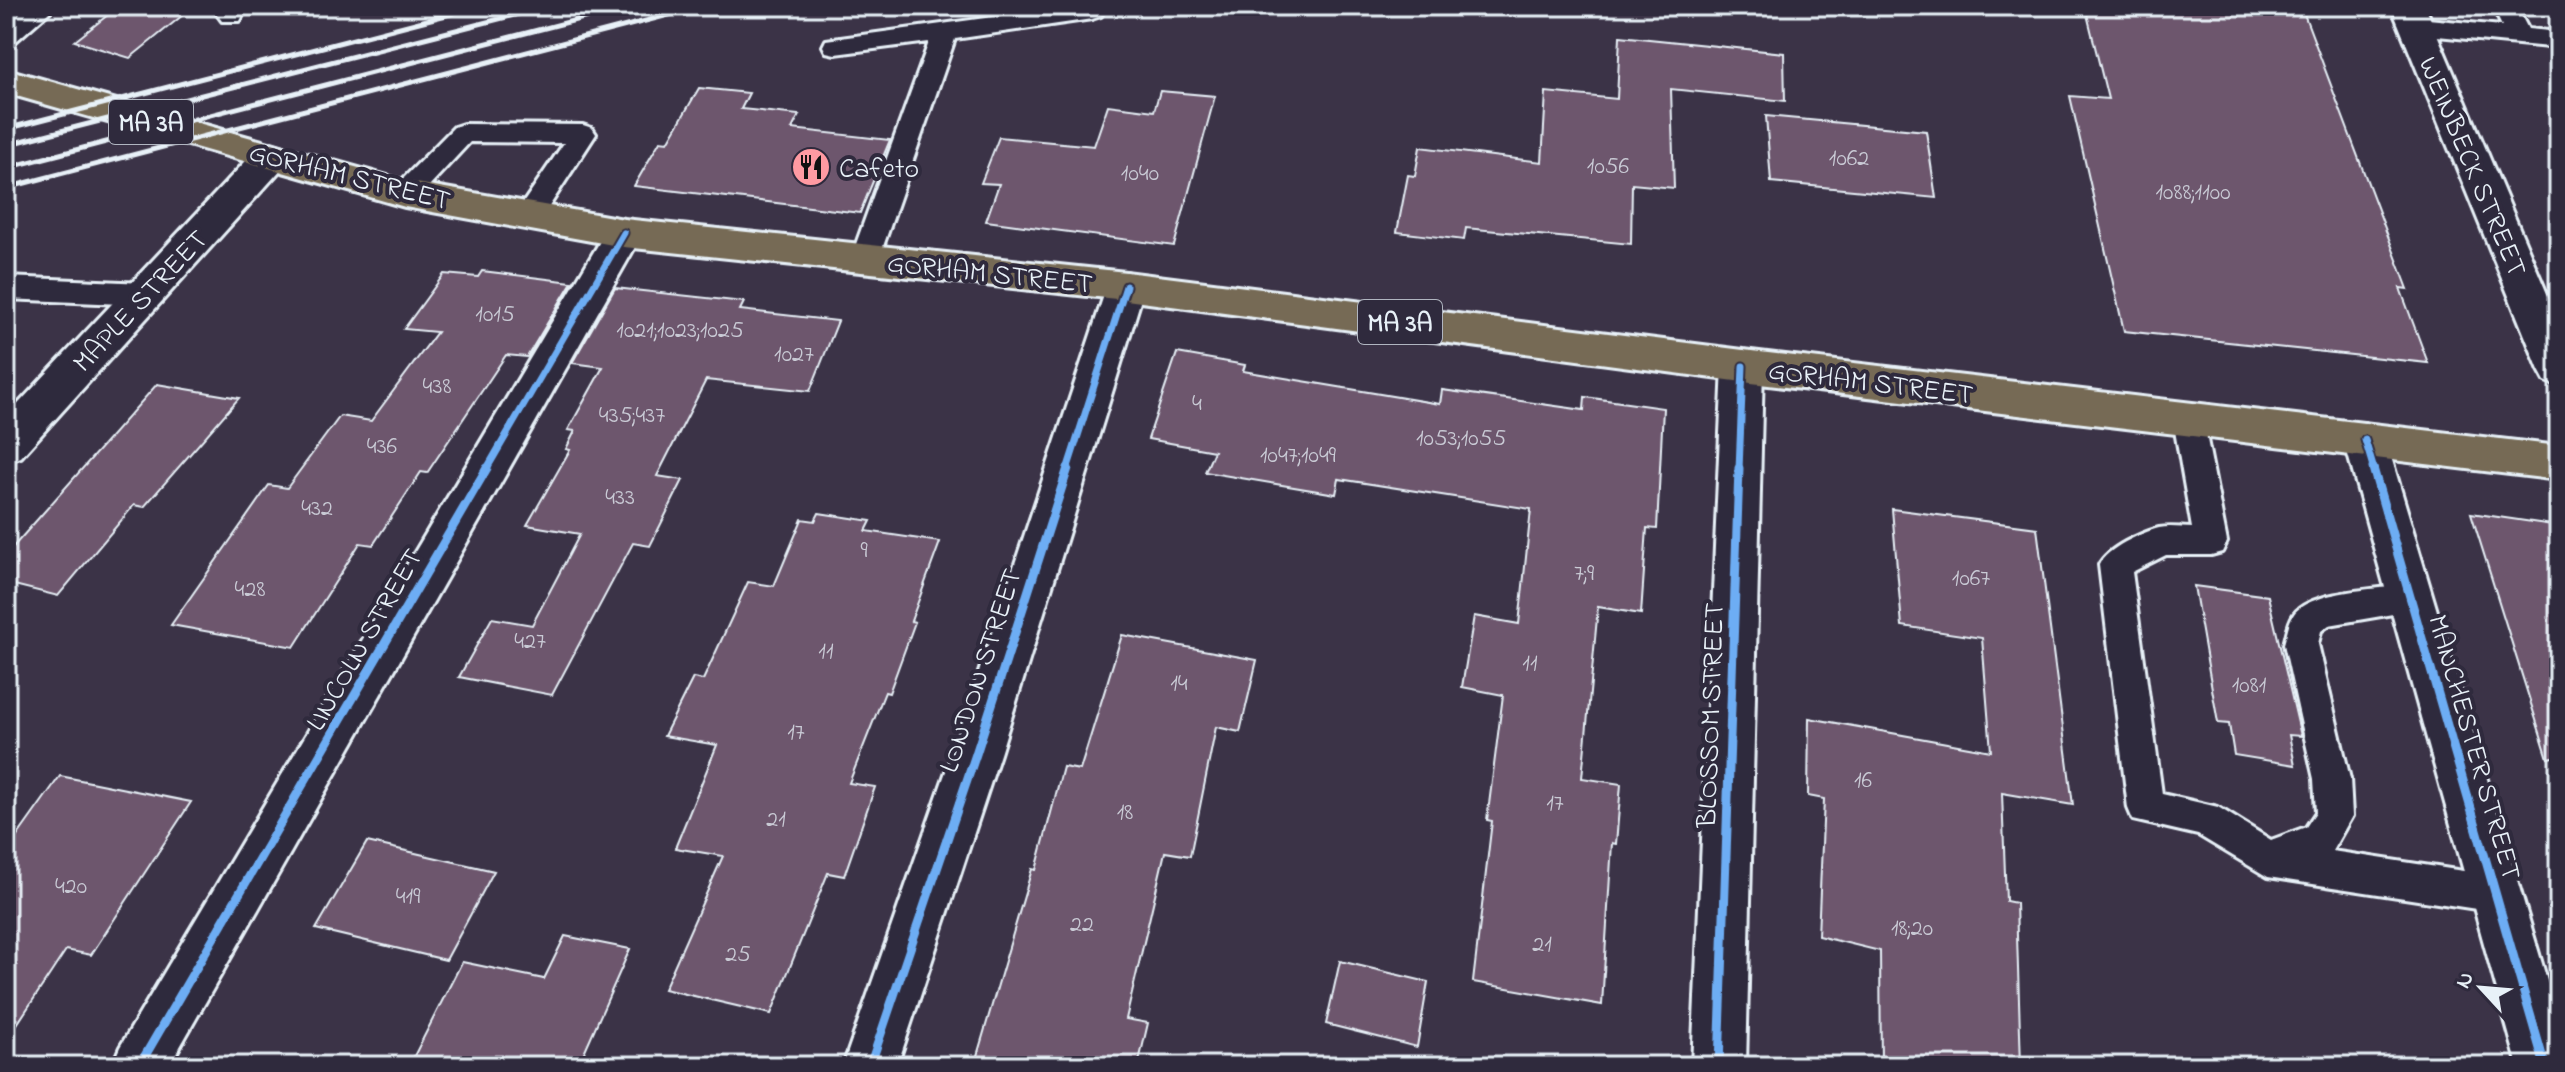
<svg xmlns="http://www.w3.org/2000/svg" width="2565" height="1072" font-family="'Indie Flower',sans-serif">
	<style>
		.building { fill: #6d576d; stroke: #e8f1f8; stroke-width: 2 }
		.lines { fill: none; stroke-linecap: round; stroke-linejoin: round }
		.lane-casing { stroke: #e8f1f8; stroke-width: 6 }
		.street-casing { stroke: #e8f1f8; stroke-width: 6 }
		.secondary-casing { stroke: #e8f1f8; stroke-width: 6 }
		.primary-casing { stroke: #e8f1f8; stroke-width: 6 }
		.lane { fill: #2f2a3d; fill-rule: evenodd }
		.street { fill: #2f2a3d; fill-rule: evenodd }
		.secondary { fill: #2f2a3d; fill-rule: evenodd }
		.primary { fill: #766a54; fill-rule: evenodd }
		.rail { stroke: #e8f1f8; stroke-width: 5 }
		.cycleway-far1-casing { stroke: #2f2a3d; stroke-width: 11 }
		.cycleway-casing { stroke: #2f2a3d; stroke-width: 14 }
		.cycleway-far1 { stroke: #6dadf4; stroke-width: 7 }
		.cycleway { stroke: #6dadf4; stroke-width: 9 }
		.labels { text-anchor: middle; stroke-width: 8; stroke-linejoin: round; paint-order: stroke }
		.number-label { font-size: 24px; fill: #c9cad5 }
		.shield { fill: #2f2a3d; stroke: #b0b5c0; stroke-width: 2 }
		.shield-label { font-size: 26px; font-weight: bold; fill: #e8f1f8 }
		.street-label { font-size: 28px; fill: #e8f1f8; stroke: #2f2a3d }
		.poi-label { font-size: 28px; fill: #e8f1f8; stroke: #2f2a3d; text-anchor: start }
	</style>
	<rect width="100%" height="100%" fill="#3b3347"/>
	<filter id="ink" filterUnits="userSpaceOnUse"><feTurbulence type="fractalNoise" baseFrequency=".0125" numOctaves="2"/><feDisplacementMap in="SourceGraphic" scale="16" xChannelSelector="R" yChannelSelector="G"/><feConvolveMatrix kernelMatrix="1 2 1 2 8 2 1 2 1" color-interpolation-filters="sRGB"/></filter>
	<g filter="url(#ink)">
		<path class="building" d="M119 6H194L130 58 75 41Z
			M2085 6H2301L2408 289 2400 288 2428 363 2124 331 2070 96 2108 99Z
			M1620 36 1784 53 1785 101 1671 89 1674 188 1632 184 1631 244 1466 228 1464 240 1397 232 1408 175 1415 176 1420 147 1542 162 1546 92 1617 99Z
			M699 88 749 93 741 109 799 115 792 129 890 140 860 213 634 186 660 141 668 142Z
			M1160 91 1215 96 1174 246 986 221 999 184 981 183 999 137 1094 146 1108 105 1154 111Z
			M1766 116 1926 131 1936 198 1771 182Z
			M482 271 572 282 527 357 506 355 427 473 421 472 373 545 360 543 294 647 171 625 269 485 287 488 340 416 371 421 437 332 404 329 444 274 478 277Z
			M615 288 744 302 740 310 838 321 810 391 706 380 657 476 683 480 650 546 633 543 552 695 459 677 492 618 532 625 580 534 527 525 570 450 566 449 575 431 568 430 603 367 572 363Z
			M1177 353 1245 365 1243 371 1440 404 1442 390 1584 410 1585 397 1663 408 1657 529 1647 528 1641 614 1598 607 1582 778 1621 784 1616 844 1612 843 1602 1005 1473 982 1492 821 1487 820 1503 695 1462 687 1474 616 1519 624 1531 509 1339 479 1336 494 1205 472 1214 451 1148 439Z
			M157 384 239 398 144 507 134 505 58 596 6 583V555Z
			M1892 509 2037 528 2073 805 2002 793 2006 901 2016 903 2021 1066H1881L1880 951 1818 936 1824 799 1808 796 1809 718 1991 751 1982 638 1902 626Z
			M819 513 871 521 866 531 940 542 911 621 915 622 889 693 885 692 849 783 875 787 844 876 828 873 771 1014 664 989 723 856 675 848 717 745 664 736 693 678 703 680 748 582 774 586 802 519 815 521Z
			M2471 513 2559 526V756L2548 758Z
			M2194 586 2268 596 2301 736 2289 735 2295 765 2234 755 2229 724 2218 723Z
			M1122 635 1257 660 1240 732 1216 727 1190 856 1165 852 1126 1019 1148 1023 1138 1066H974L1032 869 1036 870 1063 767 1080 770Z
			M60 776 191 802 91 955 66 950 6 1041V852Z
			M367 842 494 871 446 960 316 929Z
			M565 936 630 949 578 1066H409L462 962 544 979Z
			M1340 961 1428 982 1417 1047 1326 1024Z"/>
		<g class="lines">
			<defs>
				<path id="lane" d="M28 6H56L15 42 6 44V24Z
					M211 6H236L243 15 240 21H222Z
					M1073 6H1101L1104 11 1101 16 1092 19 955 39 879 258 875 265 865 268 855 265 851 258 929 42 835 54 826 52 823 46 826 40Z
					M2492 6H2516L2528 29 2559 32V48L2417 34 2408 32 2405 26 2408 20 2417 18 2502 26Z
					M463 124 583 125 592 128 596 134 539 222 529 225 519 222 515 215 564 143 470 142 415 201 405 204 395 201 391 194 395 187 454 127Z
					M6 277 145 283 155 286 159 294 155 302 145 305 6 299Z
					M2188 407 2199 410 2203 419 2227 542 2222 552 2211 555H2166L2132 572 2162 794 2218 807 2271 840 2306 827 2316 812 2314 779 2284 644C2287 635 2288 622 2294 614 2312 590 2381 589 2410 585L2422 589 2426 599 2422 609 2329 625 2321 631 2318 644 2350 779 2352 816 2332 851 2496 876 2509 881 2515 894 2509 907 2496 912 2268 877 2198 835 2133 820 2128 808 2099 565C2107 548 2141 533 2159 528 2170 526 2182 528 2192 528L2173 419 2177 410Z"/>
				<path id="street" d="M2391 6H2425L2559 322V386L2545 381 2539 370Z
					M272 143 285 147 290 156 285 165 21 457 6 462V417L259 147Z
					M1126 272 1140 276 1145 286 1000 754 897 1066H843L952 754 1107 286 1112 276Z
					M1743 350 1757 355 1763 366 1746 1066H1692L1723 366 1729 355Z
					M2365 423 2380 428 2386 440 2559 1021V1066H2518L2344 440 2350 428Z"/>
				<path id="secondary" d="M624 219 637 223 643 233 169 1066H112L120 1047 611 223Z"/>
				<path id="primary" d="M6 69 405 181 624 219 1126 272 1743 350 2559 446V480L1743 382 1126 300 624 247 405 207 6 93Z"/>
			</defs>
			<use href="#lane" class="lane-casing"/>
			<use href="#street" class="street-casing"/>
			<use href="#secondary" class="secondary-casing"/>
			<use href="#primary" class="primary-casing"/>
			<use href="#lane" class="lane"/>
			<use href="#street" class="street"/>
			<use href="#secondary" class="secondary"/>
			<use href="#primary" class="primary"/>
			<path class="rail" d="M6 129 481 6
				M6 145 550 6
				M6 168 630 6
				M6 188 703 6"/>
			<defs>
				<path id="cycleway-far1" d="M2365 440 2374 470
					M486 470 624 233
					M1067 470 1126 286
					M1739 470 1743 366"/>
				<path id="cycleway" d="M2373 468 2545 1066
					M139 1066 487 468
					M870 1066 976 754 1068 468
					M1719 1066 1739 468"/>
			</defs>
			<use href="#cycleway-far1" class="cycleway-far1-casing"/>
			<use href="#cycleway" class="cycleway-casing"/>
			<use href="#cycleway-far1" class="cycleway-far1"/>
			<use href="#cycleway" class="cycleway"/>
		</g>
	</g>
	<defs>
		<symbol id="restaurant-disc" viewBox="-11 -11 22 22"><circle r="9.5" fill="#ff9aa2" stroke="#2f2a3d"/><path d="M-5-6h1v4h1v-4h1v4h1v-4h1v5L-1.5 .5V6h-2V.5L-5-1ZM5-6V6H3V1.5H1.5Q1.5-4 5-6Z" fill="#111"/></symbol>
	</defs>
	<g fill-rule="evenodd">
		<use href="#restaurant-disc" x="789" y="145" width="44" height="44"/>
	</g>
	<g class="labels">
		<g class="number-label">
			<text x="1849" y="165">1062</text>
			<text x="1608" y="173">1056</text>
			<text x="1140" y="180">1040</text>
			<text x="2193" y="199">1088;1100</text>
			<text x="495" y="321">1015</text>
			<text x="680" y="337">1021;1023;1025</text>
			<text x="794" y="361">1027</text>
			<text x="437" y="393">438</text>
			<text x="1197" y="410">4</text>
			<text x="632" y="422">435;437</text>
			<text x="1461" y="445">1053;1055</text>
			<text x="382" y="453">436</text>
			<text x="1298" y="462">1047;1049</text>
			<text x="620" y="504">433</text>
			<text x="317" y="515">432</text>
			<text x="864" y="557">9</text>
			<text x="1584" y="580">7;9</text>
			<text x="1971" y="585">1067</text>
			<text x="250" y="596">428</text>
			<text x="530" y="648">427</text>
			<text x="826" y="658">11</text>
			<text x="1530" y="670">11</text>
			<text x="1179" y="690">14</text>
			<text x="2249" y="692">1081</text>
			<text x="796" y="739">17</text>
			<text x="1863" y="787">16</text>
			<text x="1555" y="810">17</text>
			<text x="1125" y="819">18</text>
			<text x="776" y="826">21</text>
			<text x="71" y="893">420</text>
			<text x="408" y="903">419</text>
			<text x="1082" y="931">22</text>
			<text x="1912" y="935">18;20</text>
			<text x="1542" y="951">21</text>
			<text x="738" y="961">25</text>
		</g>
		<g class="shield">
			<rect x="109" y="100" width="84" height="44" rx="6"/>
			<rect x="1358" y="300" width="84" height="44" rx="6"/>
		</g>
		<g class="shield-label">
			<text x="151" y="131">MA 3A</text>
			<text x="1400" y="331">MA 3A</text>
		</g>
		<g class="street-label">
			<text transform="translate(2474 166) rotate(67)" y="10">WEINBECK STREET</text>
			<text transform="translate(350 175) rotate(14)" y="10">GORHAM STREET</text>
			<text transform="translate(990 272) rotate(6)" y="10">GORHAM STREET</text>
			<text transform="translate(139 300) rotate(-47)" y="10">MAPLE STREET</text>
			<text transform="translate(1871 381) rotate(7)" y="10">GORHAM STREET</text>
			<text transform="translate(363 639) rotate(-60)" y="10">LINCOLN STREET</text>
			<text transform="translate(979 670) rotate(-72)" y="10">LONDON STREET</text>
			<text transform="translate(1709 715) rotate(-88)" y="10">BLOSSOM STREET</text>
			<text transform="translate(2476 747) rotate(74)" y="10">MANCHESTER STREET</text>
		</g>
		<g class="poi-label">
			<text x="839" y="177">Cafeto</text>
		</g>
	</g>
	<rect width="2565" height="1072" fill="none" stroke="#2f2a3d" stroke-width="32"/>
	<rect x="16" y="16" width="2533" height="1040" fill="none" stroke="#e8f1f8" stroke-width="3" filter="url(#ink)"/>
	<g transform="translate(2481 988) rotate(296)" stroke="#2f2a3d" stroke-width="6" paint-order="stroke">
	<path d="M0-6L14 30L0 20L-14 30Z" fill="#e8f1f8"/>
	<text y="-12" font-size="22" font-weight="bold" text-anchor="middle" fill="#e8f1f8">N</text>
	</g>
</svg>
